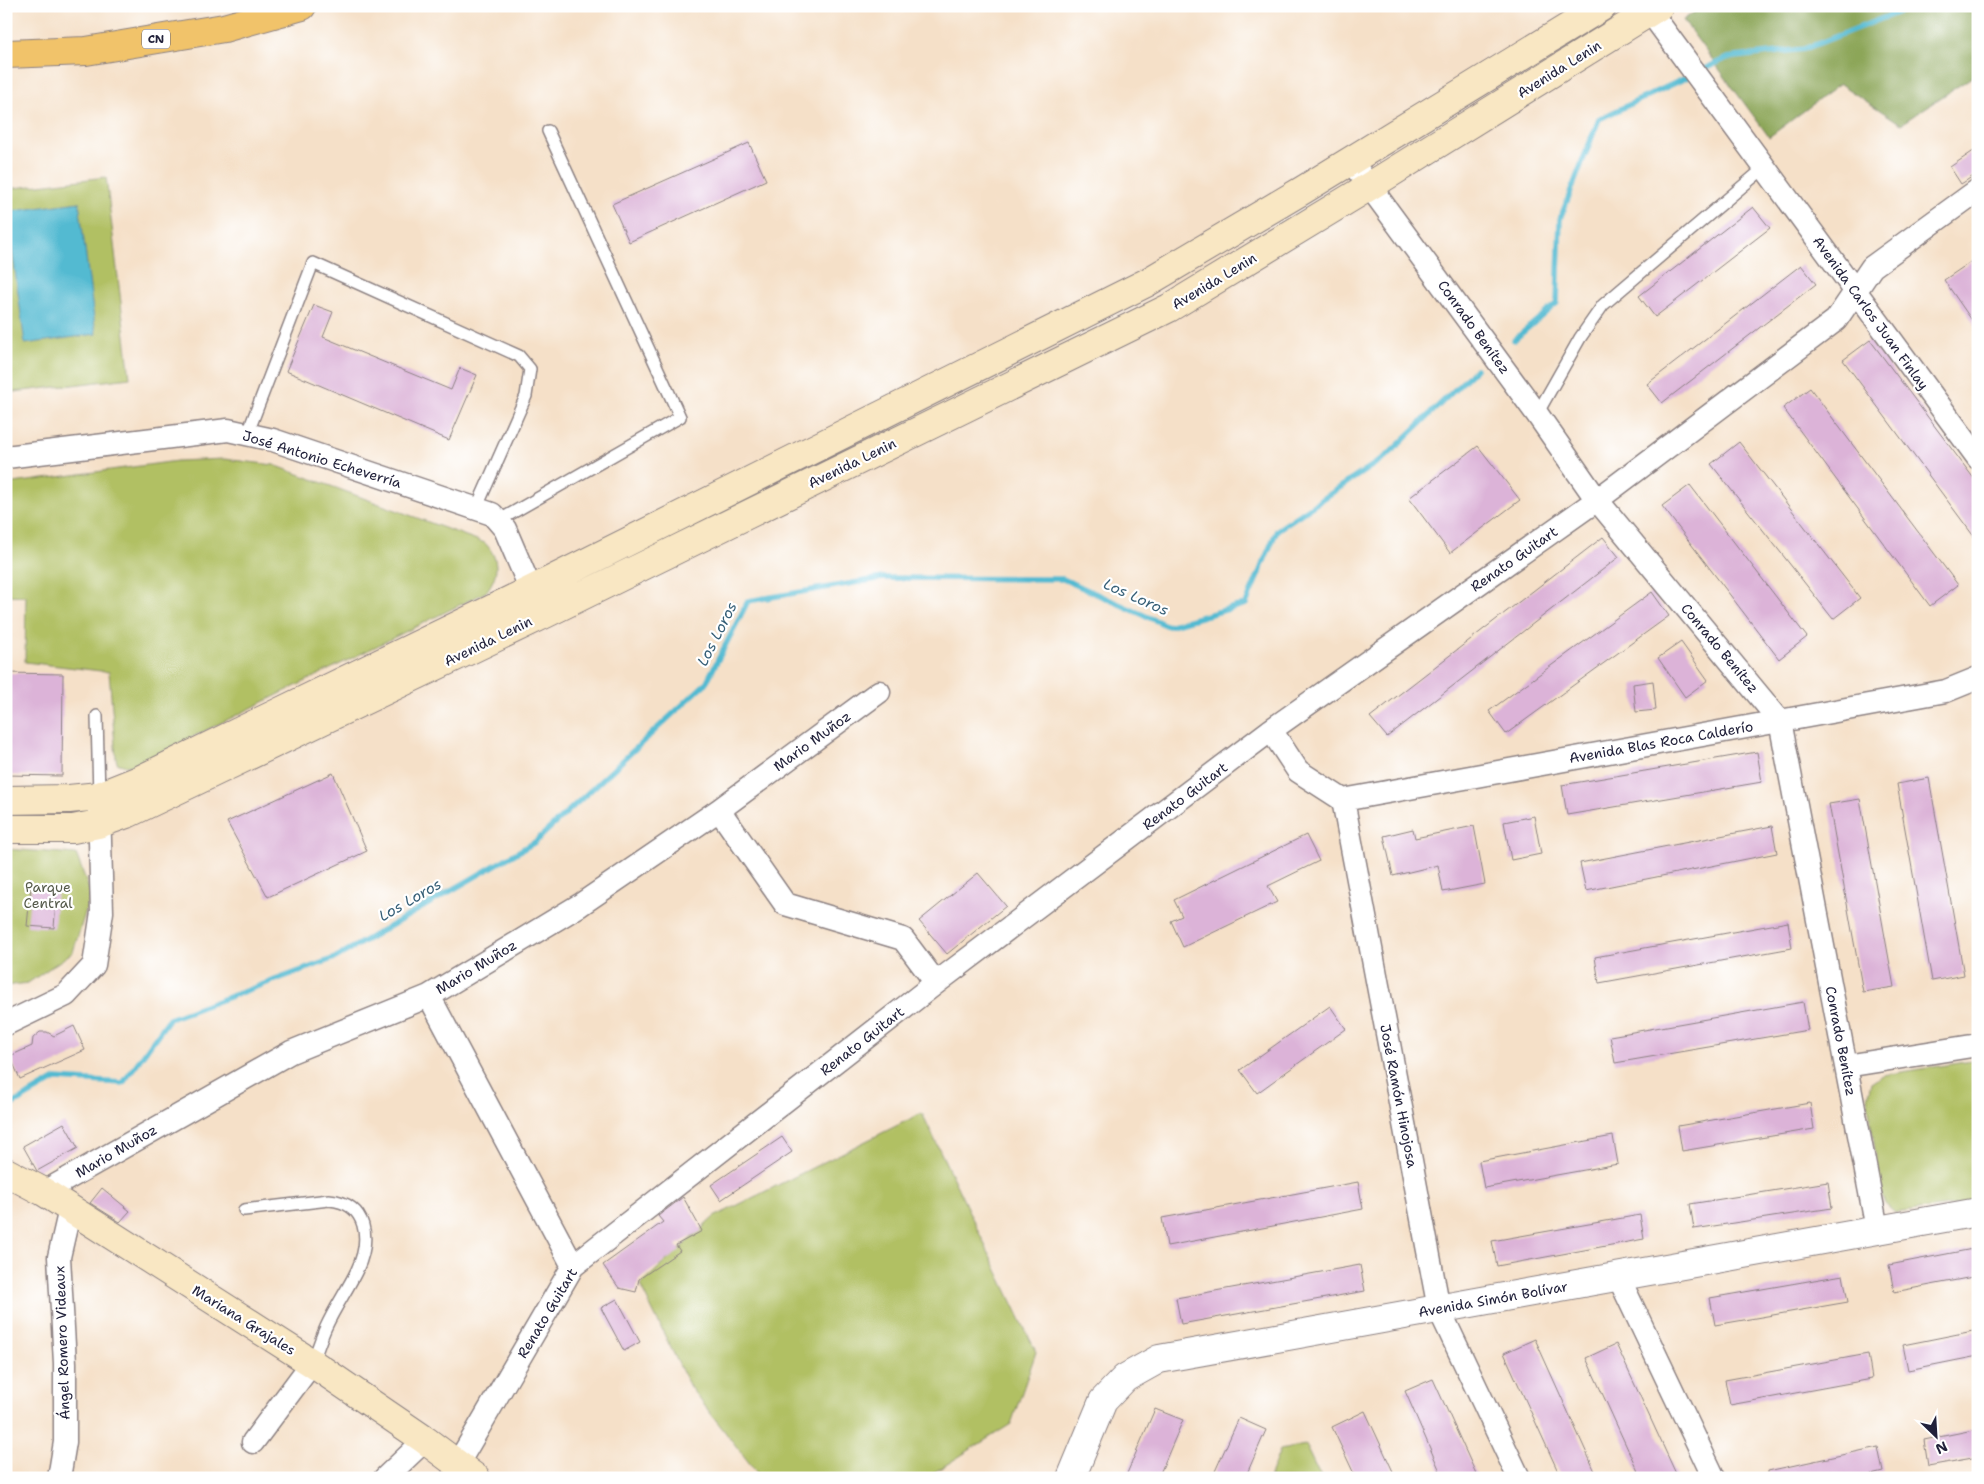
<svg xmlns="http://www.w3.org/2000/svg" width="1984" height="1484" font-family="'Shantell Sans',sans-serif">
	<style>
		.green { fill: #b1c063; stroke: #6a714f }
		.forest { fill: #8ca659; stroke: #57644a }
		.water { fill: #53bad1; stroke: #3a6e86 }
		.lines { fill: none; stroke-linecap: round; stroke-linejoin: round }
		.stream { stroke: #53bad1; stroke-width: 5.5 }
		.building { fill: #dcb3d8 }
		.service-casing { stroke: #8c8182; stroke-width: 14 }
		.minor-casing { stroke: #8c8182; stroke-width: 25 }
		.tertiary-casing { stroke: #8c8182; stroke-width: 30 }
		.secondary-casing { stroke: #8c8182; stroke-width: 30 }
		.primary-casing { stroke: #8c8182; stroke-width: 30 }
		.service { stroke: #fff; stroke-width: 11 }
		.minor { stroke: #fff; stroke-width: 22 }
		.tertiary { stroke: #fff; stroke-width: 28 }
		.secondary { stroke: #f9e7c3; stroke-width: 28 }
		.primary { stroke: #f1c36a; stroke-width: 28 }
		.labels { text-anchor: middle; stroke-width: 4.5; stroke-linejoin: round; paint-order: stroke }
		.shield { fill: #fff; stroke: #646476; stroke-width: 1 }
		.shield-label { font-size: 12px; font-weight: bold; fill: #22223b }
		.street-label { font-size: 14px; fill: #22223b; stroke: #fff }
		.park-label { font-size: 14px; fill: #545949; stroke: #fff }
		.water-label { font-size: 15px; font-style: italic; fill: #365f77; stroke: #fff }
	</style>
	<rect width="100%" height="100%" fill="#fff"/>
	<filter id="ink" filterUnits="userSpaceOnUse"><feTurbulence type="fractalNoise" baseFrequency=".02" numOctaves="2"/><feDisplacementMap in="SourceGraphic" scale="10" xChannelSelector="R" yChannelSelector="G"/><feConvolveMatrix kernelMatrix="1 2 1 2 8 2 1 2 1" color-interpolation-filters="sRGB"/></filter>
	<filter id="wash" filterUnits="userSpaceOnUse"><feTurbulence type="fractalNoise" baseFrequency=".0096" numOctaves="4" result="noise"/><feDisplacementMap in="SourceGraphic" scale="20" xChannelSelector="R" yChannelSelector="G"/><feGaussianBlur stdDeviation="1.12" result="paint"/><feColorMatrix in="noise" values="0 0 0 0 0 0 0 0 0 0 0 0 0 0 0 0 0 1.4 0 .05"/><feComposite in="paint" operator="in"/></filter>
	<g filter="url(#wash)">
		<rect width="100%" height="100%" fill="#f5e0c8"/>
		<path class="green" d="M106 177 130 378 6 393V189Z
			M224 459 274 465 485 543C500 559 499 575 486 592L136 765 126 766 117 763 116 758 109 672 25 662 26 596 6 595V484L177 461Z
			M6 849 76 854 91 894 73 952 28 983 6 986Z
			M1978 1060V1202L1895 1213 1885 1204 1882 1197 1867 1097 1871 1083 1883 1075Z
			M922 1113 1036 1352 1011 1424 925 1478H761L690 1387 640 1285 714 1217Z
			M1305 1445 1321 1478H1269L1280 1450Z"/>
		<path class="forest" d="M1703 6H1978V73L1901 124 1840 84 1769 137 1683 20Z"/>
		<path class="water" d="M79 202 96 334 25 344 7 212Z"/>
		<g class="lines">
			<path class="stream" d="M1700 71 1727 58 1804 49 1914 6
				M1514 340 1557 303 1560 219 1599 119 1692 75
				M6 1108 56 1079 123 1083 169 1019 335 958 535 842 706 683 748 601 883 578 1063 579 1168 626 1246 604 1277 530 1388 455 1476 369"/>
		</g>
		<g id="blocks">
			<path class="building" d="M749 143 766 180 629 242 612 204Z
				M1978 148V173L1961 184 1950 167Z
				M1753 207 1770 228 1655 317 1639 296Z
				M1978 257V329L1944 280Z
				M1801 265 1816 284 1662 403 1647 384Z
				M314 305 333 312 323 337 451 390 460 368 477 375 449 440 286 371Z
				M1870 340 1978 484V542L1843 360Z
				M1810 388 1958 585 1930 606 1783 408Z
				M1739 442 1860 598 1833 619 1711 464Z
				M1478 446 1520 500 1450 553 1409 498Z
				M1690 485 1807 637 1779 659 1662 506Z
				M1603 537 1619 557 1387 737 1370 717Z
				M1652 592 1669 616 1506 734 1489 711Z
				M1681 642 1708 680 1685 697 1658 658Z
				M6 673 63 674 62 776 6 775Z
				M1653 681 1656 710 1636 712 1633 684Z
				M1757 752 1762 782 1567 815 1562 785Z
				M333 773 367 851 268 897 227 822Z
				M1929 778 1964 975 1932 981 1897 784Z
				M1860 799 1894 987 1863 992 1829 804Z
				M1534 816 1541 854 1511 860 1504 822Z
				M1474 826 1485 884 1443 892 1438 865 1393 876 1384 836 1413 829 1415 838Z
				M1772 826 1777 853 1586 891 1580 863Z
				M1306 835 1319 861 1268 886 1277 902 1183 947 1171 921 1182 916 1174 900Z
				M978 873 1006 906 947 954 919 921Z
				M31 886 57 888 54 928 27 926Z
				M1788 922 1792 948 1599 983 1595 957Z
				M1803 1002 1808 1030 1615 1063 1610 1036Z
				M1330 1006 1346 1029 1257 1093 1240 1070Z
				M74 1026 85 1050 20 1079 10 1056 32 1046 33 1038 40 1032H47L54 1036Z
				M1810 1103 1814 1129 1682 1151 1678 1126Z
				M64 1123 78 1148 37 1171 23 1146Z
				M1613 1136 1618 1164 1484 1188 1479 1161Z
				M782 1137 792 1152 721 1200 711 1185Z
				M1358 1182 1363 1209 1167 1246 1162 1218Z
				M1828 1182 1832 1208 1694 1229 1690 1204Z
				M102 1188 130 1211 120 1222 90 1203Z
				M683 1197 702 1231 676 1245 680 1251 639 1279 636 1292 619 1288 603 1265 663 1222 658 1216Z
				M1640 1215 1644 1239 1497 1266 1492 1241Z
				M1978 1248V1276L1894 1292 1889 1265Z
				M1360 1265 1365 1291 1181 1324 1176 1298Z
				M1843 1275 1848 1302 1715 1325 1710 1298Z
				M617 1299 640 1342 624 1351 601 1308Z
				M1978 1330V1356L1908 1370 1903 1345Z
				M1535 1339 1598 1478H1561L1504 1353Z
				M1616 1344 1678 1478H1641L1586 1358Z
				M1868 1354 1872 1379 1730 1405 1725 1380Z
				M1433 1379 1478 1478H1443L1405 1391Z
				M1155 1409 1183 1420 1158 1478H1125Z
				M1365 1411 1396 1478H1356L1332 1427Z
				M1239 1418 1266 1430 1245 1478H1212Z
				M1978 1429V1457L1928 1466 1924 1440Z
				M1878 1447 1883 1472 1859 1478H1768V1471Z"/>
		</g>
	</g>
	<g filter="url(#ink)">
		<use href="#blocks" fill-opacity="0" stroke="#8c8182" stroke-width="1"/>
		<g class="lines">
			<defs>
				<path id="service" d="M1537 414 1580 338 1603 305 1764 168
					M247 435 313 263 519 356 530 369 526 396 476 509
					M498 521 680 417 548 131
					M97 716 99 796
					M244 1210 329 1200C368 1203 371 1240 357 1270 348 1289 335 1307 326 1327 321 1338 317 1351 312 1363"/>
				<path id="minor" d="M1646 6 1978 458
					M1351 161 1537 414 1597 500 1780 721 1877 1229
					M6 457 228 430 273 440 492 514 505 529 531 590 539 604
					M1271 730 1298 771 1343 800 1439 1309 1519 1478
					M1343 800 1946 691 1978 678
					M719 810 785 904 903 939 936 983
					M429 996 573 1266
					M6 1024 66 995 94 965 102 912 99 806
					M1846 1066 1978 1045
					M44 1192 291 1052 429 996 580 905 719 810 879 692
					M1618 1276 1714 1478
					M253 1442 312 1363
					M457 1465 573 1266 936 983 1271 730 1597 500 1836 320 1872 267 1978 190
					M59 1478 65 1442V1363L59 1257 70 1209
					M385 1478 425 1440"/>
				<path id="tertiary" d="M1071 1478 1103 1401 1125 1378 1159 1359 1978 1212"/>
				<path id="secondary" d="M6 800 69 799 99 796 139 780 531 590 1146 283 1303 190 1603 6
					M6 829H73L98 824 129 813 545 614 1169 308 1370 186 1659 6
					M6 1172 44 1192 312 1363 425 1440 476 1478"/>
				<path id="primary" d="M6 54 86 51 224 28 302 6"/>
			</defs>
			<use href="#service" class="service-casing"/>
			<use href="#minor" class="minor-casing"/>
			<use href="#tertiary" class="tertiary-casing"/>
			<use href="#secondary" class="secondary-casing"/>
			<use href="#primary" class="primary-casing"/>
			<use href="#service" class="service"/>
			<use href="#minor" class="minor"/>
			<use href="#tertiary" class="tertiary"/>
			<use href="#secondary" class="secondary"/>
			<use href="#primary" class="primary"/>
		</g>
	</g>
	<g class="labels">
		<rect class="shield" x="142" y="29.5" width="28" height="19" rx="4"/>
		<g class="shield-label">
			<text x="156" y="43">CN</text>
		</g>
		<g class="street-label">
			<text transform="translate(1559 69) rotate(-32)" y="5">Avenida Lenin</text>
			<text transform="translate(1214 281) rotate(-31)" y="5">Avenida Lenin</text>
			<text transform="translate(1871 313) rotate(54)" y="5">Avenida Carlos Juan Finlay</text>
			<text transform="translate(1474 327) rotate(54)" y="5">Conrado Benítez</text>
			<text transform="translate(322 459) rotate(17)" y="5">José Antonio Echeverría</text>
			<text transform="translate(852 463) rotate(-26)" y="5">Avenida Lenin</text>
			<text transform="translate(1514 559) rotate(-35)" y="5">Renato Guitart</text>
			<text transform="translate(488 641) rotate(-26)" y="5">Avenida Lenin</text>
			<text transform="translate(1720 648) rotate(50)" y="5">Conrado Benítez</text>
			<text transform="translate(812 741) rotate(-36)" y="5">Mario Muñoz</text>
			<text transform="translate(1661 742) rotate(-10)" y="5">Avenida Blas Roca Calderío</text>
			<text transform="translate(1185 796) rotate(-37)" y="5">Renato Guitart</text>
			<text transform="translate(476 967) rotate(-31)" y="5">Mario Muñoz</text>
			<text transform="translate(862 1041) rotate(-38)" y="5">Renato Guitart</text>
			<text transform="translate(1841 1041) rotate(79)" y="5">Conrado Benítez</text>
			<text transform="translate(1399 1096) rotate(79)" y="5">José Ramón Hinojosa</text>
			<text transform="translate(116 1151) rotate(-30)" y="5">Mario Muñoz</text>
			<text transform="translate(1493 1299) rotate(-10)" y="5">Avenida Simón Bolívar</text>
			<text transform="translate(547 1313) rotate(-59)" y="5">Renato Guitart</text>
			<text transform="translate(244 1320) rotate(32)" y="5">Mariana Grajales</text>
			<text transform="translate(62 1343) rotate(-92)" y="5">Ángel Romero Videaux</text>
		</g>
		<g class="park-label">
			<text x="48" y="892">Parque<tspan x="48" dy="16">Central</tspan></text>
		</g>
		<g class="water-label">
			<text transform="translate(1136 597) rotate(24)" y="5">Los Loros</text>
			<text transform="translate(717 634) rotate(-63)" y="5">Los Loros</text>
			<text transform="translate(410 900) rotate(-30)" y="5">Los Loros</text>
		</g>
	</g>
	<rect width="1984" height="1484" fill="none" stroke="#fff" stroke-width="25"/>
	<g transform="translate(1936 1436) rotate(155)" stroke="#ffffff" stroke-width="4" paint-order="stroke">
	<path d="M0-4L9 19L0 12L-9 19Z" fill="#22223b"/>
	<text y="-8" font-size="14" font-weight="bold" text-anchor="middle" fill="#22223b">N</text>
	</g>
</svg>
